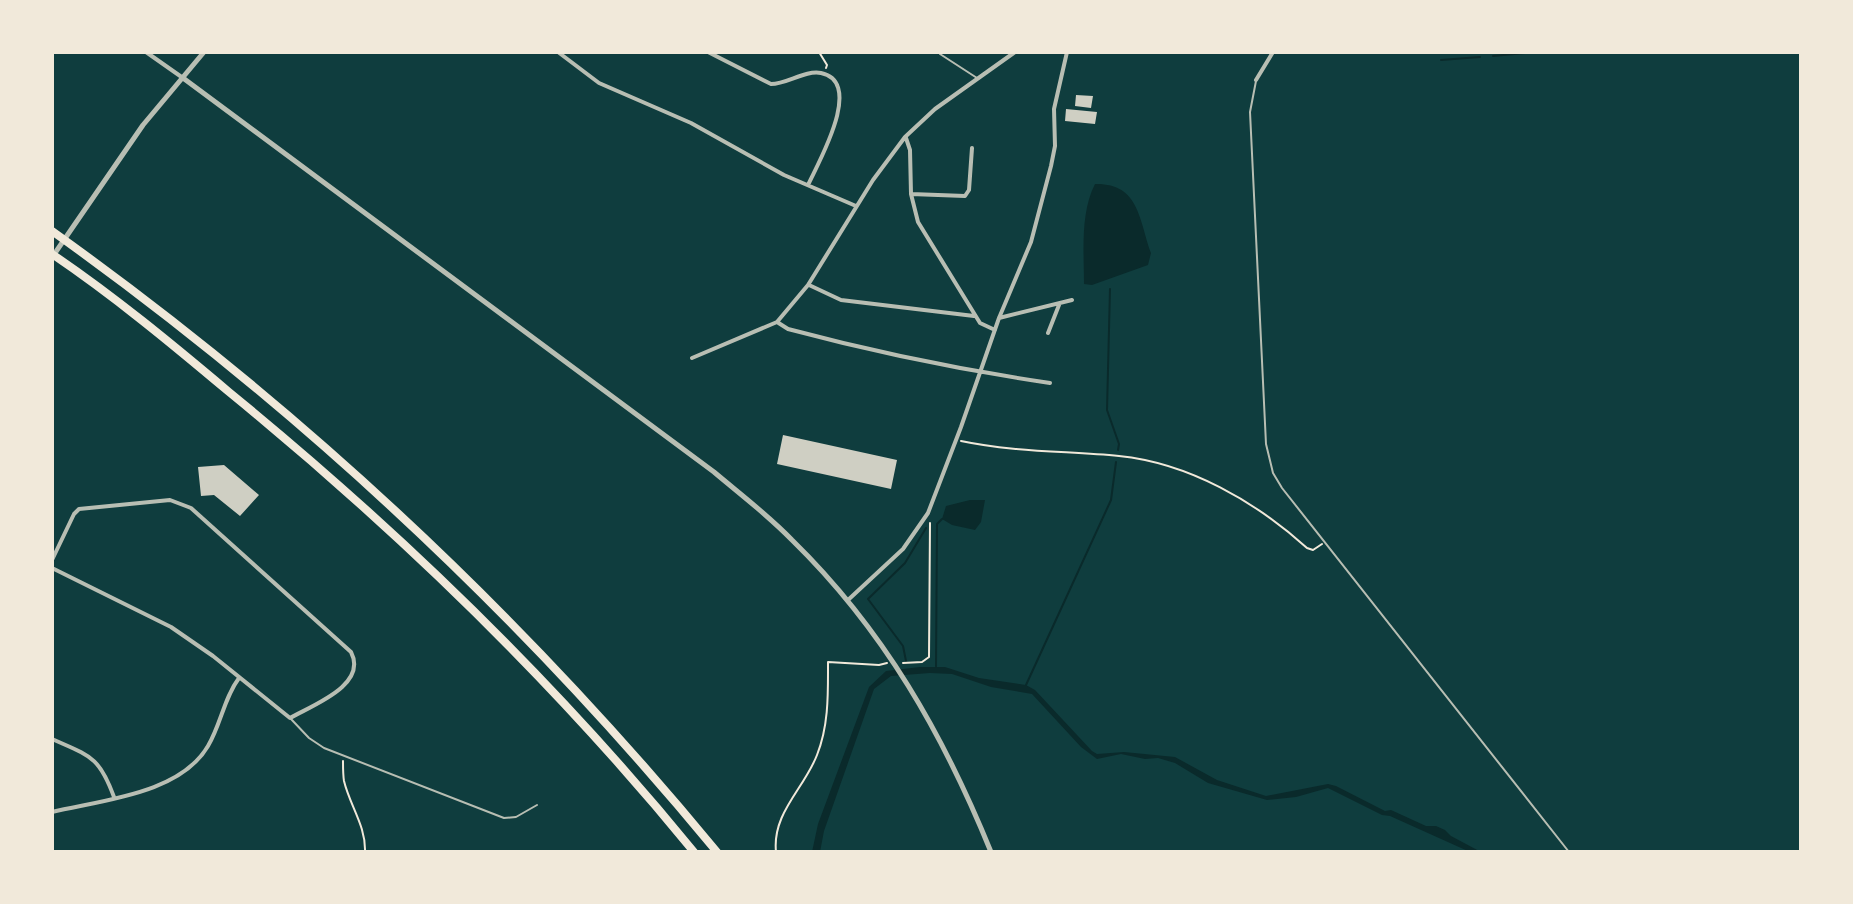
<svg xmlns="http://www.w3.org/2000/svg" width="1853" height="904" font-family="'Source Sans 3',sans-serif">
	<style>
		.water { fill: #0a2a2b }
		.lines { fill: none; stroke-linecap: round; stroke-linejoin: round }
		.stream { stroke: #0a2a2b; stroke-width: 2 }
		.building { fill: #cfcfc3 }
		.path { stroke: #f1e9da; stroke-width: 2 }
		.service { stroke: #b8beb3; stroke-width: 2 }
		.minor { stroke: #b8beb3; stroke-width: 4 }
		.tertiary { stroke: #b8beb3; stroke-width: 5 }
		.motorway { stroke: #f1e9da; stroke-width: 8 }
	</style>
	<rect width="100%" height="100%" fill="#0f3d3e"/>
	<path class="water" d="M1095 184C1139 183 1139 219 1151 253L1148 265 1092 285 1084 284C1084 253 1080 213 1095 184Z
		M970 500H985L981 522 975 530 952 525 942 519 946 506Z
		M920 667H945L979 678 1026 685 1035 690 1092 751 1097 754 1124 752 1175 757 1217 780 1266 796 1328 784 1336 786 1385 811 1391 810 1426 826H1436L1445 830 1451 836 1481 852H1470L1390 816 1382 815 1328 788 1296 797 1267 800 1208 783 1175 763 1158 758 1145 759 1121 754 1097 759 1081 747 1032 694 991 687 952 674 930 673 891 676 874 689 824 831 820 852H812L818 824 869 687 886 671Z"/>
	<g class="lines">
		<path class="stream" d="M1534 52H1535
			M1493 56 1525 53
			M1441 60 1480 57
			M1110 289 1107 410 1119 444 1118 450
			M906 661 903 646 868 599 905 563 926 528
			M936 667 937 524 942 519
			M1026 685 1111 500 1116 462"/>
	</g>
	<path class="building" d="M1076 95 1093 96 1091 108 1075 106Z
		M1066 109 1097 112 1095 124 1065 121Z
		M783 435 897 460 891 489 777 464Z
		M224 465 259 495 240 516 214 495 201 496 198 467Z"/>
	<g class="lines">
		<path class="path" d="M819 52 827 65 826 68
			M961 441C1013 452 1066 451 1119 456 1189 463 1256 502 1307 548L1313 550 1322 544
			M903 663 922 662 929 657 930 523
			M343 761C343 767 343 775 344 781 350 806 366 826 365 852
			M776 852C772 813 804 789 817 755 829 725 828 693 828 662L879 665 887 663"/>
		<path class="service" d="M1422 52 1448 53
			M940 54 977 78
			M1256 81 1250 112 1266 444 1273 473 1282 488 1569 852
			M291 719 309 738 324 748 504 818 516 817 537 805"/>
		<path class="minor" d="M146 52 183 78
			M558 52 599 83 691 123 784 175 856 206
			M708 52 771 84C787 84 805 70 821 73 865 82 818 163 808 185
			M1256 80 1273 52
			M906 138 910 150 911 194 918 222 980 323 995 330
			M911 194 965 196 969 190 972 148
			M809 285 841 300 974 316
			M999 318 1072 300
			M777 322 788 329C874 352 962 370 1050 383
			M1048 333 1059 305
			M692 358 777 322 808 285 873 180 905 137 935 109 1015 52
			M52 560 74 514 79 509 170 500 191 508 351 652C368 685 313 705 290 718L213 656 171 627 52 568
			M848 600 903 549 928 513 961 427 999 318 1031 242 1051 166 1055 146 1054 109 1067 52
			M52 739C90 756 99 756 114 797
			M52 812C102 800 180 794 208 746 221 724 224 698 239 678"/>
		<path class="tertiary" d="M183 78 714 472C740 494 768 515 792 540 884 630 943 734 991 852
			M53 256 143 125 204 52"/>
		<path class="motorway" d="M52 231C300 408 524 618 717 852
			M52 254C114 296 172 344 229 392 398 530 556 683 694 852"/>
	</g>
	<rect width="1853" height="904" fill="none" stroke="#f1e9da" stroke-width="108"/>
</svg>
